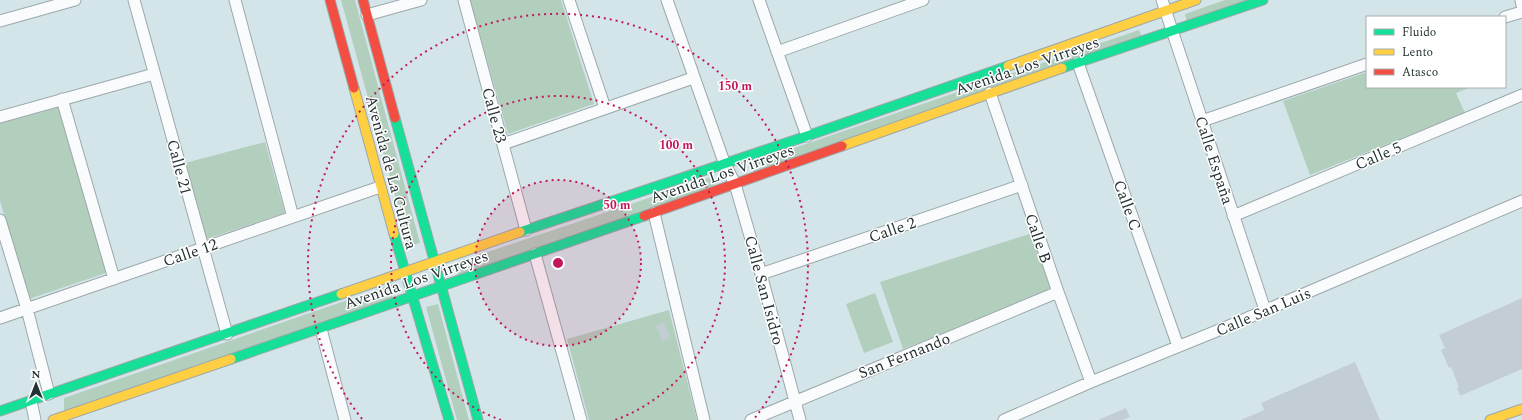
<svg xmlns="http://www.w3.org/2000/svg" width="1522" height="420" font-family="Spectral,serif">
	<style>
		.green { fill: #b2cfbe }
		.building { fill: #c2ced4 }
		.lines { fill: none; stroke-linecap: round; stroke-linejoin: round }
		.street-casing { stroke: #9ba8ab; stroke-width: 13 }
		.fast-casing { stroke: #9ba8ab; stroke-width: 11 }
		.slow-casing { stroke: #9ba8ab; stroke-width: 11 }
		.jam-casing { stroke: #9ba8ab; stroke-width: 11 }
		.street { stroke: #f9fbfc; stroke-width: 11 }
		.fast { stroke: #16e098; stroke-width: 9 }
		.slow { stroke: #ffcf43; stroke-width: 9 }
		.jam { stroke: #f24e42; stroke-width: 9 }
		.ring { fill: none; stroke: #c2185b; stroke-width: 2; stroke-dasharray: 2 4 }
		.labels { text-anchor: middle; stroke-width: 3; stroke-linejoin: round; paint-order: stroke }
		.street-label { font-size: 16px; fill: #253234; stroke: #fff }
		.centre { fill: #c2185b; stroke: #fff; stroke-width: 2 }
		.ring-label { font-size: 12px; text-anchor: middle; font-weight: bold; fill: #c2185b; stroke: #fff; stroke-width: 3; stroke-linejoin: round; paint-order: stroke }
	</style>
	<rect width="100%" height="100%" fill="#d4e5e9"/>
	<path class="green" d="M341 0H355L420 243 409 246Z
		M470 0H561L594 104 508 134Z
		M1225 0H1254L1187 24 1185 14Z
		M1139 30 1143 39 754 173 750 163Z
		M1367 72V87H1471L1456 93 1465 113 1310 175 1283 101Z
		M60 107 106 273 29 299 0 201V123Z
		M265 142 285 213 206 239 185 163Z
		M711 177 714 187 458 275 455 263Z
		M1035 232 1052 286 1051 291 903 349 880 282Z
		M388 286 393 298 64 413V398Z
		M875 293 893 342 864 353 846 304Z
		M438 304 469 420H457L426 307Z
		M669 310 697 420H589L567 339Z"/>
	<path class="building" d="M1522 298V369L1460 396 1457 388 1459 387 1451 367 1449 368 1441 350 1445 348 1439 335Z
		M664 323 670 338 662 341 656 326Z
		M1355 362 1380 420H1241L1264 410 1261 403Z
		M1126 408 1130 417 1123 420H1098Z"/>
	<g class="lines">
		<defs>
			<path id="street" d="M134 0 227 334
				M235 0 293 217
				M464 0 526 230
				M569 0 605 108
				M667 0 724 162 735 184 761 274 800 420
				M759 0 807 136
				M1162 0 1265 310
				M1521 0 1522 5
				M367 15 421 0
				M1505 17 1522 12
				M0 21 75 0
				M777 52 923 0
				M1078 63 1178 346
				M990 93 1058 292 1091 382
				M62 99 114 279
				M0 117 154 74
				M1202 121 1367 64
				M503 144 693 78
				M654 213 704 420
				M1233 216 1522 95
				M0 220 27 309 49 394
				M535 254 581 420
				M761 274 1022 185
				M0 318 380 187
				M321 329 345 420
				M31 401 35 420
				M751 420 1058 292
				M1004 420 1091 382 1224 328 1522 201"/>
			<path id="fast" d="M1062 68 1263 0
				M395 118 478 420
				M520 232 807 136 1008 66
				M394 234 449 420
				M231 359 644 216
				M0 411 341 294"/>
			<path id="slow" d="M1008 66 1196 0
				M354 88 394 234
				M842 146 1062 68
				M341 294 520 232
				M53 420 231 359
				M1490 420 1522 409"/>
			<path id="jam" d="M330 0 354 88
				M363 0 395 118
				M644 216 842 146"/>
		</defs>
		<use href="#street" class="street-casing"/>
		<use href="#fast" class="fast-casing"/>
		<use href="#slow" class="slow-casing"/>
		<use href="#jam" class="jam-casing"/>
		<use href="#street" class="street"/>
		<use href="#fast" class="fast"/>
		<use href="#slow" class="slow"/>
		<use href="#jam" class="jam"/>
	</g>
	<circle cx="558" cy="263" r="83" fill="#c2185b" fill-opacity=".12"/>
	<g class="ring">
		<circle cx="558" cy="263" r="83"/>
		<path d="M501 420A167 167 0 1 1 615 420"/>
		<path d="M362 419A250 250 0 1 1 754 419"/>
	</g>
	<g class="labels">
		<g class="street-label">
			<text transform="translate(1027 65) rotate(-19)" y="6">Avenida Los Virreyes</text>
			<text transform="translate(495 115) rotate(75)" y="6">Calle 23</text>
			<text transform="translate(1378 155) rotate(-23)" y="6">Calle 5</text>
			<text transform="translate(1215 160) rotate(72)" y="6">Calle España</text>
			<text transform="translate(180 167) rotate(75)" y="6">Calle 21</text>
			<text transform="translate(392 172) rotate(75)" y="6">Avenida de La Cultura</text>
			<text transform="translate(722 173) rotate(-19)" y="6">Avenida Los Virreyes</text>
			<text transform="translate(1128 205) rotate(70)" y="6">Calle C</text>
			<text transform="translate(892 229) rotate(-19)" y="6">Calle 2</text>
			<text transform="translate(1039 238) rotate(71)" y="6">Calle B</text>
			<text transform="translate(190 252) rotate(-19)" y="6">Calle 12</text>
			<text transform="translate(416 279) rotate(-19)" y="6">Avenida Los Virreyes</text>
			<text transform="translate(765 290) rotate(75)" y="6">Calle San Isidro</text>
			<text transform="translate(1263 311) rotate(-23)" y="6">Calle San Luis</text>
			<text transform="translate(904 355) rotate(-22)" y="6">San Fernando</text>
		</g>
	</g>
	<circle cx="558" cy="263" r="6" class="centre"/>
	<g class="ring-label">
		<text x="735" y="90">150 m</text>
		<text x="676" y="149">100 m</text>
		<text x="617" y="209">50 m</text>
	</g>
	<rect x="1366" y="16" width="140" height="72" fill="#ffffff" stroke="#a8adae"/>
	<rect x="1374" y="29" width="20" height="6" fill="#16e098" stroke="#a8adae"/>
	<text x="1402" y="36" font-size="12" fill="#253234">Fluido</text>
	<rect x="1374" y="49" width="20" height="6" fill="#ffcf43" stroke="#a8adae"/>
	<text x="1402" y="56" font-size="12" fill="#253234">Lento</text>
	<rect x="1374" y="69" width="20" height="6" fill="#f24e42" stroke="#a8adae"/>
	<text x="1402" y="76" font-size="12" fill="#253234">Atasco</text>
	<g transform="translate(36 384)" stroke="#ffffff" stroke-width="3" paint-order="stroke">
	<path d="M0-3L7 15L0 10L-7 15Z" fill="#253234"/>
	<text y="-6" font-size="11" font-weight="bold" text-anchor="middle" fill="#253234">N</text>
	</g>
</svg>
